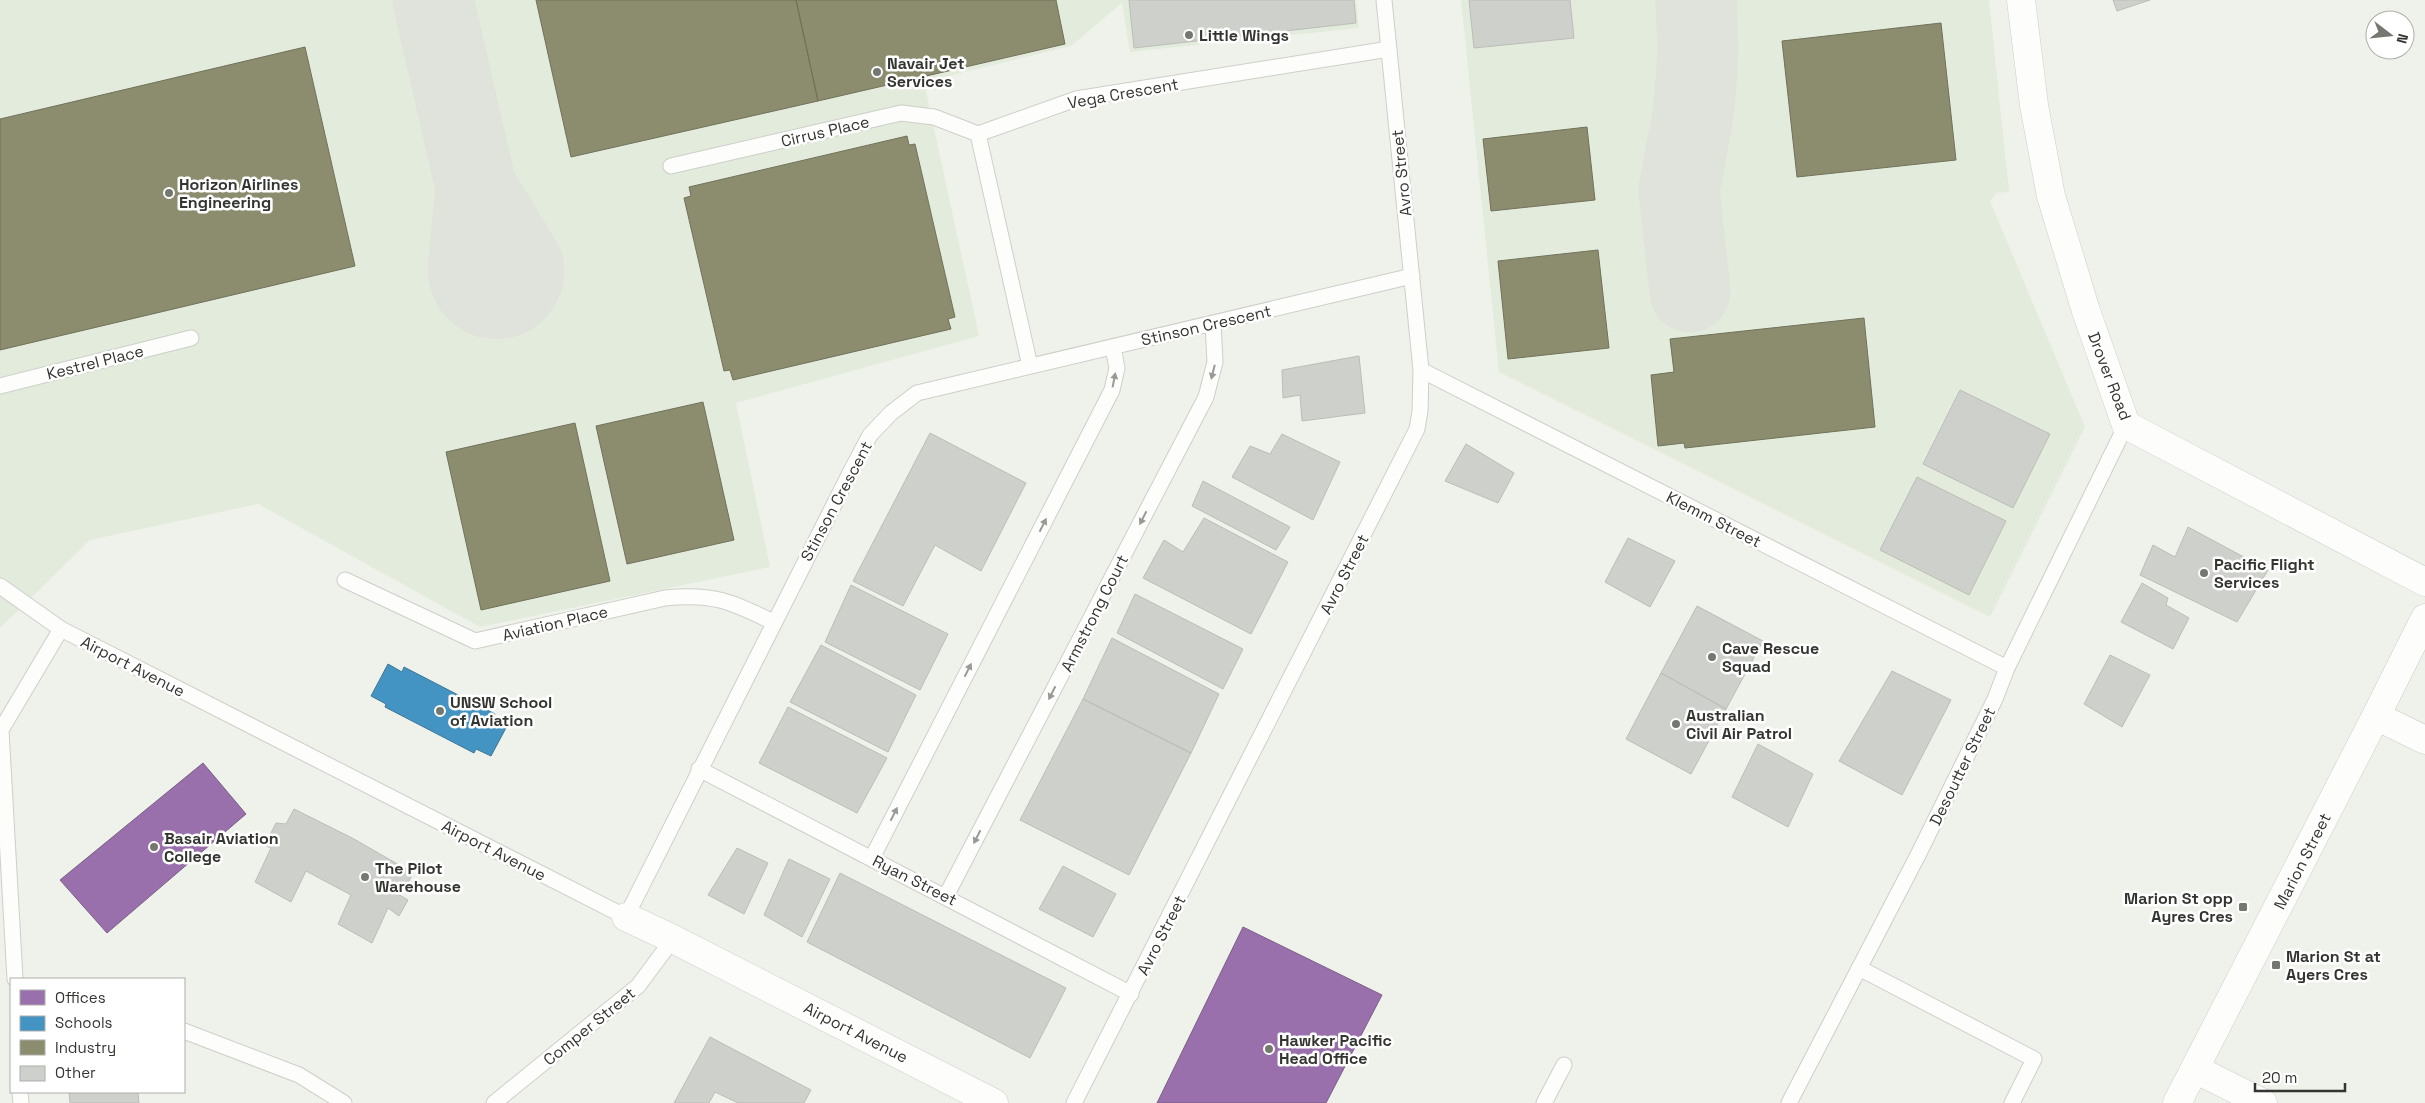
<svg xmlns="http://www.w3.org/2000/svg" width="2425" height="1103" font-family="'Space Grotesk',sans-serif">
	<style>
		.built { fill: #e3ebdc }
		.offices { fill: #9970ab; stroke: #7a5f86 }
		.schools { fill: #4393c3; stroke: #3e7797 }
		.industry { fill: #8c8c6e; stroke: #71725b }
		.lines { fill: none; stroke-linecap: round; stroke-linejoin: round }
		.taxiway { stroke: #e0e2dc; stroke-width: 81 }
		.building { fill: #ced0cb; stroke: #bbbdb7 }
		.lane-casing { stroke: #cdcfc9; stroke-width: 17 }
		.street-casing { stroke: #cdcfc9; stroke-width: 29 }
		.secondary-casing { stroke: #cdcfc9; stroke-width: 29 }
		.lane { stroke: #fdfdfc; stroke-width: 15 }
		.street { stroke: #fdfdfc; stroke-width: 28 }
		.secondary { stroke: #fdfdfc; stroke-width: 28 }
		.oneway { fill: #989a96 }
		.poi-dot { fill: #757871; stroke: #fff; stroke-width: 2 }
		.labels { text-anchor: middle; stroke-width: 5; stroke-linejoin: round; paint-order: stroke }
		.poi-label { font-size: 16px; font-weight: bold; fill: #333630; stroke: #fff; text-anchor: start }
		.street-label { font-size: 16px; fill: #333630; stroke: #fff }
	</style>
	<rect width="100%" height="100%" fill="#eff2ea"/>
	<path class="built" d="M0 0H1356L1359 28 1130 52 1122 3 1071 46 924 82 979 336 736 403 770 567 480 627 258 504 90 540 0 628Z
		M1461 0H1989L2009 192 1997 193 1990 201 2085 427 1990 617 1499 372Z"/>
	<path class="offices" d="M203 763 246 814 107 933 60 880Z
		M1243 927 1382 995 1326 1103H1157Z"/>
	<path class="schools" d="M388 664 402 672 404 667 495 714 492 718 507 726 491 756 476 749 474 753 385 707 386 704 371 696Z"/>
	<path class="industry" d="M536 0H796L818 101 571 157Z
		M796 0H1056L1065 44 818 101Z
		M1941 23 1956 160 1797 177 1782 41Z
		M305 47 355 266 0 350V119Z
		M1587 127 1595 200 1491 211 1483 139Z
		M907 136 909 145 915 144 955 317 948 319 951 329 733 380 730 370 724 371 684 198 691 196 689 187Z
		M1598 250 1609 348 1508 359 1498 261Z
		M1864 318 1875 427 1685 448 1684 443 1658 446 1651 375 1674 372 1670 339Z
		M703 402 734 540 627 564 596 426Z
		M575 423 610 581 481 610 446 452Z"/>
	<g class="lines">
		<path class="taxiway" d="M433 0 476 187 523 264C530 303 475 314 468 271L476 187
			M1690 292 1679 190 1693 115 1696 82 1698 50 1696 0"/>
	</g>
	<path class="building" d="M1129 0H1354L1356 23 1134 48Z
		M1469 0H1570L1574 38 1474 48Z
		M2113 0H2150L2117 11Z
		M1359 356 1365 413 1302 421 1300 395 1283 398 1282 370Z
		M1960 390 2050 434 2013 508 1923 464Z
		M930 433 1026 483 981 571 935 545 903 606 853 581Z
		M1282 434 1340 462 1313 520 1232 477 1250 446 1270 454Z
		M1466 444 1514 473 1498 503 1445 481Z
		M1917 477 2006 521 1969 595 1880 550Z
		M1203 481 1290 527 1276 550 1192 506Z
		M1204 518 1288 562 1251 634 1143 578 1164 540 1183 552Z
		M2188 527 2268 570 2237 622 2140 575 2153 545 2175 557Z
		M1628 538 1675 561 1650 607 1605 582Z
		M2142 583 2168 598 2166 605 2189 618 2173 649 2121 622Z
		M851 585 948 634 920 690 825 642Z
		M1135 594 1243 649 1223 689 1117 633Z
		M1697 606 1763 641 1726 709 1661 673Z
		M1112 638 1219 694 1191 753 1083 699Z
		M821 645 916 695 888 752 790 702Z
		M2110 655 2150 675 2122 727 2084 704Z
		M1892 671 1951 700 1902 795 1839 761Z
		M1661 673 1726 709 1691 774 1626 739Z
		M1083 699 1191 753 1129 875 1020 820Z
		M788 707 887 758 857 813 759 763Z
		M1758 744 1813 774 1788 827 1732 797Z
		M294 809 354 839 413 873 408 883 404 882 398 894 408 900 399 916 388 908 372 943 338 924 351 895 306 871 291 902 255 882 271 848 265 845 276 823 286 824Z
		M737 848 768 863 744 914 708 895Z
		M789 859 830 879 802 937 764 915Z
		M1063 866 1116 894 1093 937 1039 909Z
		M840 873 1066 988 1030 1058 807 942Z
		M710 1037 811 1090 804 1103H738L715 1092 709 1103H674Z
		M69 1092H138L139 1103H70Z"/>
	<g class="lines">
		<defs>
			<path id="lane" d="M671 166 901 113 934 117 978 134
				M1030 366 978 134 1076 99 1389 49
				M1421 370 2007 668
				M0 386 191 338
				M345 580 475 641 665 598C713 593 730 601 773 622
				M0 586 61 629 626 917 852 469 870 435 891 413 917 393 1412 276
				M699 769 1131 994
				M872 858 1112 390 1117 368 1113 347
				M946 896 1206 397 1215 362 1213 323
				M1859 968 2034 1059 2012 1103
				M15 979 1 730 61 629
				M184 1031 299 1075 344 1103
				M20 1092 21 1103
				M494 1103 638 986 673 939
				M1074 1103 1417 429 1420 411 1421 370 1384 0
				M1544 1103 1564 1065
				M1789 1103 1917 857 1995 699 2007 668 2126 425"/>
			<path id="street" d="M2021 0 2034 105 2051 196 2086 311 2126 425 2425 582
				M2376 716 2425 618
				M626 917 673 939 994 1103
				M2195 1069 2263 1103"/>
			<path id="secondary" d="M2177 1103 2376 716 2425 740"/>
		</defs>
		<use href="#lane" class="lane-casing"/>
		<use href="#street" class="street-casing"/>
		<use href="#secondary" class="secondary-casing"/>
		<use href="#lane" class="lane"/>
		<use href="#street" class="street"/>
		<use href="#secondary" class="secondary"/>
	</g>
	<defs><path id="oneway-solid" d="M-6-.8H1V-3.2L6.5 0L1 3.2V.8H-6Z" transform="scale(1.25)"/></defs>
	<g class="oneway">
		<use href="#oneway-solid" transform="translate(1213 372) rotate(104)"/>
		<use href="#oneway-solid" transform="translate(1114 380) rotate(-79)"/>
		<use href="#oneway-solid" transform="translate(1143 518) rotate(117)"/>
		<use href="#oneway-solid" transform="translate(1043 525) rotate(-63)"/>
		<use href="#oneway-solid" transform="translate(968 670) rotate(-63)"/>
		<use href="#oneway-solid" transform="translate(1052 693) rotate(117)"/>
		<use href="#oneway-solid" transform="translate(894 814) rotate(-63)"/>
		<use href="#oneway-solid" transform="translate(977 837) rotate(117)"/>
	</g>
	<g class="poi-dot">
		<circle cx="1189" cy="35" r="5"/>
		<circle cx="877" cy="72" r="5"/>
		<circle cx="169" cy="193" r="5"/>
		<circle cx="2204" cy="573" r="5"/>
		<circle cx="1712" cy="657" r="5"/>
		<circle cx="440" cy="711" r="5"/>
		<circle cx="1676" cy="724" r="5"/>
		<circle cx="154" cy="847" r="5"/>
		<circle cx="365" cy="877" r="5"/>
		<rect x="2238" y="902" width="10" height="10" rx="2.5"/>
		<rect x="2271" y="960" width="10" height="10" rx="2.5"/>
		<circle cx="1269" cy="1049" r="5"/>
	</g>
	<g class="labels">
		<g class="poi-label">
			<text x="1199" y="41">Little Wings</text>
			<text x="887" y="69">Navair Jet<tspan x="887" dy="18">Services</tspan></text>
			<text x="179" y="190">Horizon Airlines<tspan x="179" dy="18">Engineering</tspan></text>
			<text x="2214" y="570">Pacific Flight<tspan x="2214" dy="18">Services</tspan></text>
			<text x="1722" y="654">Cave Rescue<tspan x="1722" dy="18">Squad</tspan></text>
			<text x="450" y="708">UNSW School<tspan x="450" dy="18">of Aviation</tspan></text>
			<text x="1686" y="721">Australian<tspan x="1686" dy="18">Civil Air Patrol</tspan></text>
			<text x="164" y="844">Basair Aviation<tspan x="164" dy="18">College</tspan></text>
			<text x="375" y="874">The Pilot<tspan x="375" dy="18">Warehouse</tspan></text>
			<text x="2233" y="904" text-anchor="end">Marion St opp<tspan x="2233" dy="18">Ayres Cres</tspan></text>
			<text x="2286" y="962">Marion St at<tspan x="2286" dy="18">Ayers Cres</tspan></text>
			<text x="1279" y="1046">Hawker Pacific<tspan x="1279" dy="18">Head Office</tspan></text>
		</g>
		<g class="street-label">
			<text transform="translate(1123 93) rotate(-10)" y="6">Vega Crescent</text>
			<text transform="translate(825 131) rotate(-13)" y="6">Cirrus Place</text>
			<text transform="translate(1401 173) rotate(-96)" y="6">Avro Street</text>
			<text transform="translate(1206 325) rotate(-13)" y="6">Stinson Crescent</text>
			<text transform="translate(95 362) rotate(-14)" y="6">Kestrel Place</text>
			<text transform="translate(2110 376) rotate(69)" y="6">Drover Road</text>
			<text transform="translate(836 501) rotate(-62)" y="6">Stinson Crescent</text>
			<text transform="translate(1714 519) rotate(27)" y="6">Klemm Street</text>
			<text transform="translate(1344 574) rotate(-63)" y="6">Avro Street</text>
			<text transform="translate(1094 613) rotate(-63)" y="6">Armstrong Court</text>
			<text transform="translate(555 623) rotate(-13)" y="6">Aviation Place</text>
			<text transform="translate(133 666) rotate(27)" y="6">Airport Avenue</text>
			<text transform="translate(1962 766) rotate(-64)" y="6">Desoutter Street</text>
			<text transform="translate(494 850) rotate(27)" y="6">Airport Avenue</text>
			<text transform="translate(2302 861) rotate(-63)" y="6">Marion Street</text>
			<text transform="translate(915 880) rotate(27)" y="6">Ryan Street</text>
			<text transform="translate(1161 935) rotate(-63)" y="6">Avro Street</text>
			<text transform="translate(589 1026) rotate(-39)" y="6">Comper Street</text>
			<text transform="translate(856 1032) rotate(27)" y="6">Airport Avenue</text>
		</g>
	</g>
	<rect x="10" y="978" width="175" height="115" fill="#ffffff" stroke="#adafac"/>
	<rect x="20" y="990" width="25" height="15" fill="#9970ab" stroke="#adafac"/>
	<text x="55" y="1003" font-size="15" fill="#333630">Offices</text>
	<rect x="20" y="1016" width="25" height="15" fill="#4393c3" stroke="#adafac"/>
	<text x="55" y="1028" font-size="15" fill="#333630">Schools</text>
	<rect x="20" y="1040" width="25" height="15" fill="#8c8c6e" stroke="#adafac"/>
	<text x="55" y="1053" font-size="15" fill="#333630">Industry</text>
	<rect x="20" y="1066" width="25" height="15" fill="#ced0cb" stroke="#adafac"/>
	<text x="55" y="1078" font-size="15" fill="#333630">Other</text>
	<g transform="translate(2390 35) rotate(106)"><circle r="24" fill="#ffffff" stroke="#adafac"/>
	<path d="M0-4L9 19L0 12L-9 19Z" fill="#757871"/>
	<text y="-8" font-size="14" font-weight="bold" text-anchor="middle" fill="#333630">N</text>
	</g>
	<path d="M2255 1083v8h90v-8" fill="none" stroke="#333630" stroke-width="2.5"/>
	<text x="2262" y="1083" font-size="15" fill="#333630" stroke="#ffffff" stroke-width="4" paint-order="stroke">20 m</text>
</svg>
